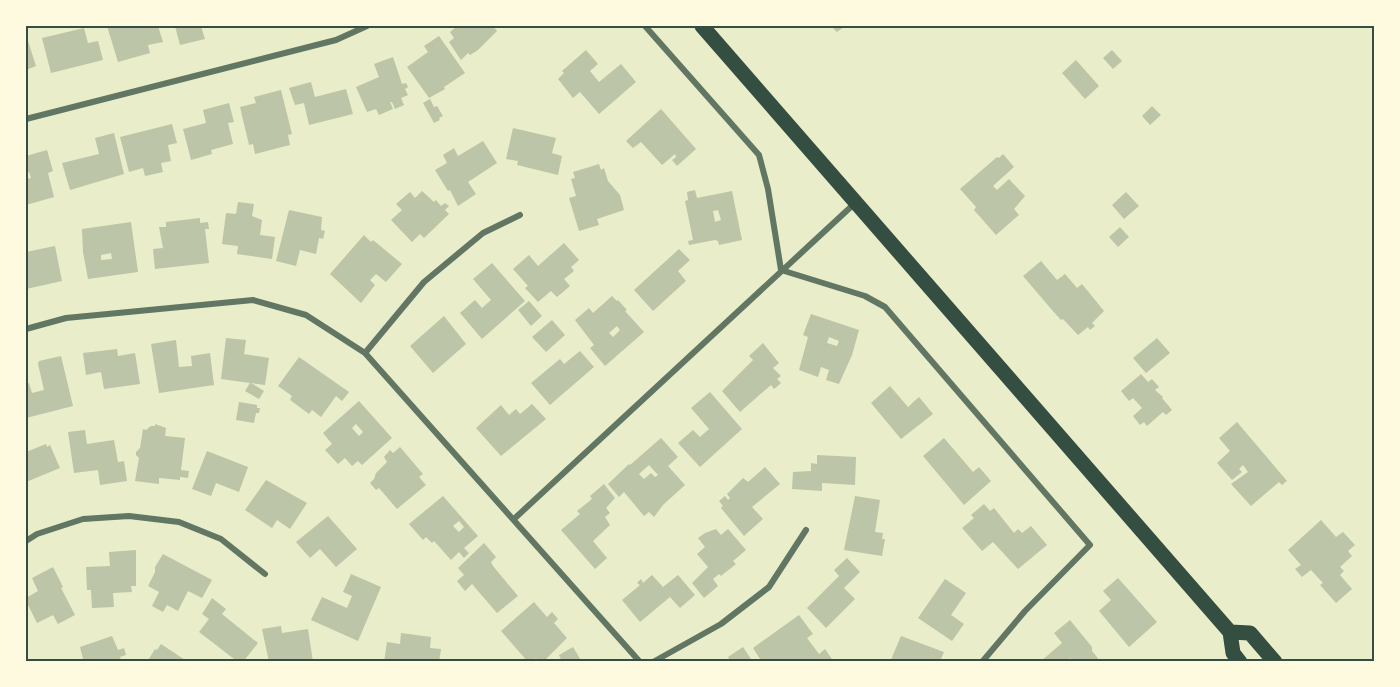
<svg xmlns="http://www.w3.org/2000/svg" width="1400" height="687" font-family="'Roboto Condensed',sans-serif">
	<style>
		.building { fill: #bcc5a7; fill-rule: evenodd }
		.lines { fill: none; stroke-linecap: round; stroke-linejoin: round }
		.minor { stroke: #617663; stroke-width: 6 }
		.primary { stroke: #344e41; stroke-width: 15 }
		.neatline { fill: none; stroke: #344e41; stroke-width: 2 }
	</style>
	<rect width="100%" height="100%" fill="#e9edc9"/>
	<path class="building" d="M107 26H158L163 42 148 45 150 53 118 62Z
		M175 26H201L205 39 180 45Z
		M457 26H493L497 31 478 50 470 55 468 53 461 60 449 42 454 38 450 32Z
		M831 26H845L837 32Z
		M84 28 88 43 98 41 103 60 51 73 42 38Z
		M439 36 465 73 444 87 445 89 429 98 407 67 428 52 424 46Z
		M26 41H28L36 66 26 70Z
		M586 50 598 64 590 71 599 82 621 64 636 82 599 114 580 92 573 98 558 79 564 73 562 71Z
		M1112 50 1122 61 1113 69 1103 58Z
		M393 57 402 84 406 83 408 87 405 89 408 95 401 98 404 105 395 109 392 102H390L393 109 379 115 376 109 367 112 356 87 379 77 374 64Z
		M1076 60 1099 86 1085 99 1062 73Z
		M311 82 315 97 346 89 353 114 309 125 304 103 295 105 289 88Z
		M281 90 292 134 288 135 290 145 255 154 253 144 249 145 240 107 256 103 254 97Z
		M430 99 434 107 437 106 443 116 439 118 440 120 434 123 423 103Z
		M229 103 234 122 228 123 233 144 211 150 212 154 191 160 183 129 206 123 203 110Z
		M1152 106 1161 115 1150 125 1142 116Z
		M661 109 696 149 677 166 672 160 676 157 675 154 662 165 641 142 633 148 626 141Z
		M172 124 177 143 168 145 171 161 161 163 163 172 145 176 143 168 129 172 120 137Z
		M513 128 556 138 552 153 562 156 558 175 517 165 518 161 506 159Z
		M114 133 124 174 70 190 62 163 99 154 95 138Z
		M483 141 497 163 468 182 476 194 458 206 450 190 448 191 435 170 447 163 443 155 454 148 458 156Z
		M47 150 53 171 48 173 54 197 26 205V179L31 178 29 172 26 173V156Z
		M1003 154 1014 167 993 186 997 190 1009 179 1025 196 1014 209 1019 215 996 235 974 210 976 207 960 189 997 157 999 158Z
		M599 164 601 170 604 168 608 181 620 195 624 210 597 219 599 225 579 231 569 198 576 196 571 179 575 178 573 172Z
		M695 190 697 198 732 191 742 240 719 245 718 241 715 240 689 245 688 241 693 240 685 201 688 200 687 192ZM718 210 721 220 715 222 713 211Z
		M422 191 434 202 436 200 441 206 445 203 449 206 445 210 449 214 424 238 420 234 412 242 391 220 402 210 396 204 410 192 415 198Z
		M1126 192 1139 206 1124 219 1112 205Z
		M238 202 254 204 252 216 262 220 260 235 275 237 272 259 237 254 238 246 222 244 226 213 236 214Z
		M289 210 322 217 321 230 325 231 323 239 319 238 316 254 300 250 296 266 276 261Z
		M200 218V223L208 222 209 229H205L209 263 155 269 153 249 163 248 159 227H166V222Z
		M131 222 138 272 88 279 83 252 82 229ZM111 253 112 259 101 260V255Z
		M1120 227 1129 237 1118 247 1109 237Z
		M364 235 371 242 373 240 402 264 386 282 376 274 370 280 375 285 361 303 330 274Z
		M564 243 579 260 571 267 574 271 564 279 570 286 557 297 551 291 538 302 525 288 528 286 513 269 529 255 538 266Z
		M55 246 62 281 26 289V252Z
		M679 249 690 260 678 271 686 281 653 311 634 290Z
		M1041 261 1057 280 1065 274 1077 288 1082 284 1104 311 1092 323 1095 326 1090 330 1088 327 1078 335 1063 319 1061 320 1052 310 1023 276Z
		M492 263 525 301 482 339 460 313 475 300 482 308 491 300 473 279Z
		M612 296 617 301 618 300 627 310 625 311 644 332 605 366 590 348 594 345 575 320 589 308 593 313ZM617 326 620 330 613 337 609 333Z
		M529 301 542 316 531 326 518 310Z
		M811 314 859 330 852 355 839 384 826 380 829 370 821 367 818 377 799 370 808 337 803 335ZM829 337 839 341 837 346 827 343Z
		M444 316 466 344 433 373 410 346Z
		M552 320 565 335 546 352 532 337Z
		M226 338 246 340 244 354 269 358 265 385 251 383 264 391 259 399 245 391 250 383 221 379Z
		M1157 338 1170 353 1146 373 1133 358Z
		M176 340 179 367 192 366 191 356 210 353 214 385 159 393 151 344Z
		M763 343 779 363 773 368 781 376 777 379 781 383 774 389 771 385 740 412 722 391 753 360 749 356Z
		M117 349 118 356 135 353 140 384 104 389 101 372 86 375 83 353Z
		M580 351 594 367 550 405 531 383 560 359 564 364Z
		M61 356 73 406 26 418V384L29 383 32 393 44 390 38 364 39 361Z
		M299 357 349 392 342 401 336 396 321 417 312 410 309 414 290 400 292 396 278 386Z
		M1141 374 1148 382 1152 379 1159 387 1155 390 1163 397 1162 398 1172 410 1166 415 1163 412 1147 426 1144 422 1140 425 1133 416 1142 408 1133 398 1129 401 1121 391Z
		M890 386 908 407 919 397 933 414 901 439 871 403Z
		M710 392 742 429 700 467 678 443 693 430 700 437 709 429 691 408Z
		M359 401 392 438 362 465 358 461 352 466 345 458 338 464 325 450 332 444 323 433ZM356 424 363 432 359 436 352 428Z
		M239 402 257 405V408H260L259 413H256L254 423 236 420Z
		M532 404 546 419 501 456 476 428 501 405 509 415 516 409 520 414Z
		M1237 422 1287 481 1282 485 1279 482 1251 506 1231 484 1248 472 1243 465 1239 469 1242 472 1232 480 1217 463 1230 451 1219 438Z
		M155 424 166 428 165 436 185 438 181 470 189 471 188 478 180 477V480L159 478V484L135 481 139 458 136 455V452L140 448 143 429 146 430 151 426H155Z
		M85 430 87 444 114 440 118 462 124 461 127 481 100 485 98 470 74 473 68 432Z
		M661 438 678 457 668 466 685 485 663 505 654 517 649 512 644 516 624 492 619 497 608 484 629 464 630 465ZM649 465 658 475 655 477 651 473 644 479 639 474Z
		M944 438 973 472 979 467 991 481 964 505 923 456Z
		M46 444 47 447 50 445 60 468 26 482V452Z
		M400 447 423 474 419 477 426 485 397 509 379 488 376 490 370 483 374 479 376 473 387 462 384 457 390 450 393 453Z
		M207 451 248 467 239 492 216 483 211 496 192 489Z
		M817 455 856 457 855 485 822 483V491L792 489 793 472 811 471V463L817 464Z
		M765 467 780 484 752 507 763 519 744 536 721 508 723 506 719 501 725 496 728 500 730 498 727 494 743 478 748 482Z
		M266 480 307 503 290 529 277 520 272 528 245 510Z
		M604 484 615 498 606 508 610 513 605 517 610 525 593 541 607 558 595 569 561 530 580 514 577 511 592 499 590 496Z
		M443 496 478 536 464 548 469 553 464 558 459 552 451 560 434 541 432 543 426 537 423 540 409 524ZM459 521 464 527 459 532 453 526Z
		M855 496 880 500 875 532 883 533 882 539H885L882 556 844 550Z
		M984 504 990 511 994 508 1014 533 1018 529 1022 533 1031 526 1047 545 1018 569 993 542 982 551 962 528 974 518 971 515Z
		M328 516 357 549 336 567 320 549 310 558 296 542Z
		M1321 520 1336 537 1343 532 1355 545 1348 551 1352 556 1340 567 1344 571 1340 575 1352 589 1336 603 1320 585 1323 583 1311 570 1302 577 1295 569 1301 565 1288 550Z
		M716 529 721 535 728 529 746 550 733 561 736 564 721 576 719 574 713 579 718 586 704 598 692 583 708 567 697 554 705 547 698 538 705 533Z
		M484 543 496 557 491 562 493 566 518 596 497 613 472 584 465 591 457 581 464 575 458 568Z
		M136 550V586H131L132 592 113 593 114 607 92 608 91 590H87L86 567 110 566 109 552Z
		M163 554 212 580 202 598 188 591 178 611 167 605 163 612 152 606 159 592 148 586 155 572V567Z
		M847 558 860 572 844 588 855 599 826 628 807 608 839 576 834 570Z
		M53 567 63 587 61 588 75 615 58 624 53 615 37 623 26 601V598L38 591 32 578Z
		M351 574 381 587 358 641 311 620 322 597 347 608 352 596 343 592Z
		M652 575 663 587 678 575 695 595 680 608 670 597 640 622 622 600 640 585 637 583 641 579 643 583Z
		M1118 578 1157 622 1129 647 1099 611 1111 600 1103 591Z
		M945 579 966 593 951 615 964 624 952 641 918 618Z
		M212 598 226 609 222 614 258 643 243 662H238L199 632 209 619 202 614Z
		M534 602 547 617 552 612 558 619 554 623 567 638 543 662H539L536 658 532 662H528L501 631Z
		M799 615 813 634 807 638 819 654 825 649 834 662H762L753 648Z
		M1070 620 1092 647V651L1101 662H1073L1070 658 1066 662H1040L1062 643 1054 633Z
		M281 626 282 633 308 629 313 662H269L262 629Z
		M401 633 431 637 430 648 441 649 439 662H384L387 642 400 644Z
		M112 636 118 650 124 648 126 655 120 657 122 662H78L83 659 80 647Z
		M901 636 944 652 941 659 938 662H890Z
		M161 644 188 662H147L155 649 157 650Z
		M573 647 582 662H562L559 655Z
		M743 647 753 662H731L728 657Z"/>
	<g class="lines">
		<path class="minor" d="M645 26 759 155 768 189 781 270 865 296 885 307 1090 545 1025 611 982 662
			M26 119 336 40 367 26
			M26 329 66 318 253 300 306 315 365 353 640 662
			M365 353 424 282 483 233 520 215
			M514 519 854 204
			M26 541 37 534 83 519 129 516 179 522 221 539 265 574
			M653 662 721 624 769 587 806 530"/>
		<path class="primary" d="M702 26 1230 632 1233 653 1240 662
			M1230 632 1250 633 1275 662"/>
	</g>
	<rect width="1400" height="687" fill="none" stroke="#fefae0" stroke-width="54"/>
	<rect x="27" y="27" width="1346" height="633" class="neatline"/>
</svg>
